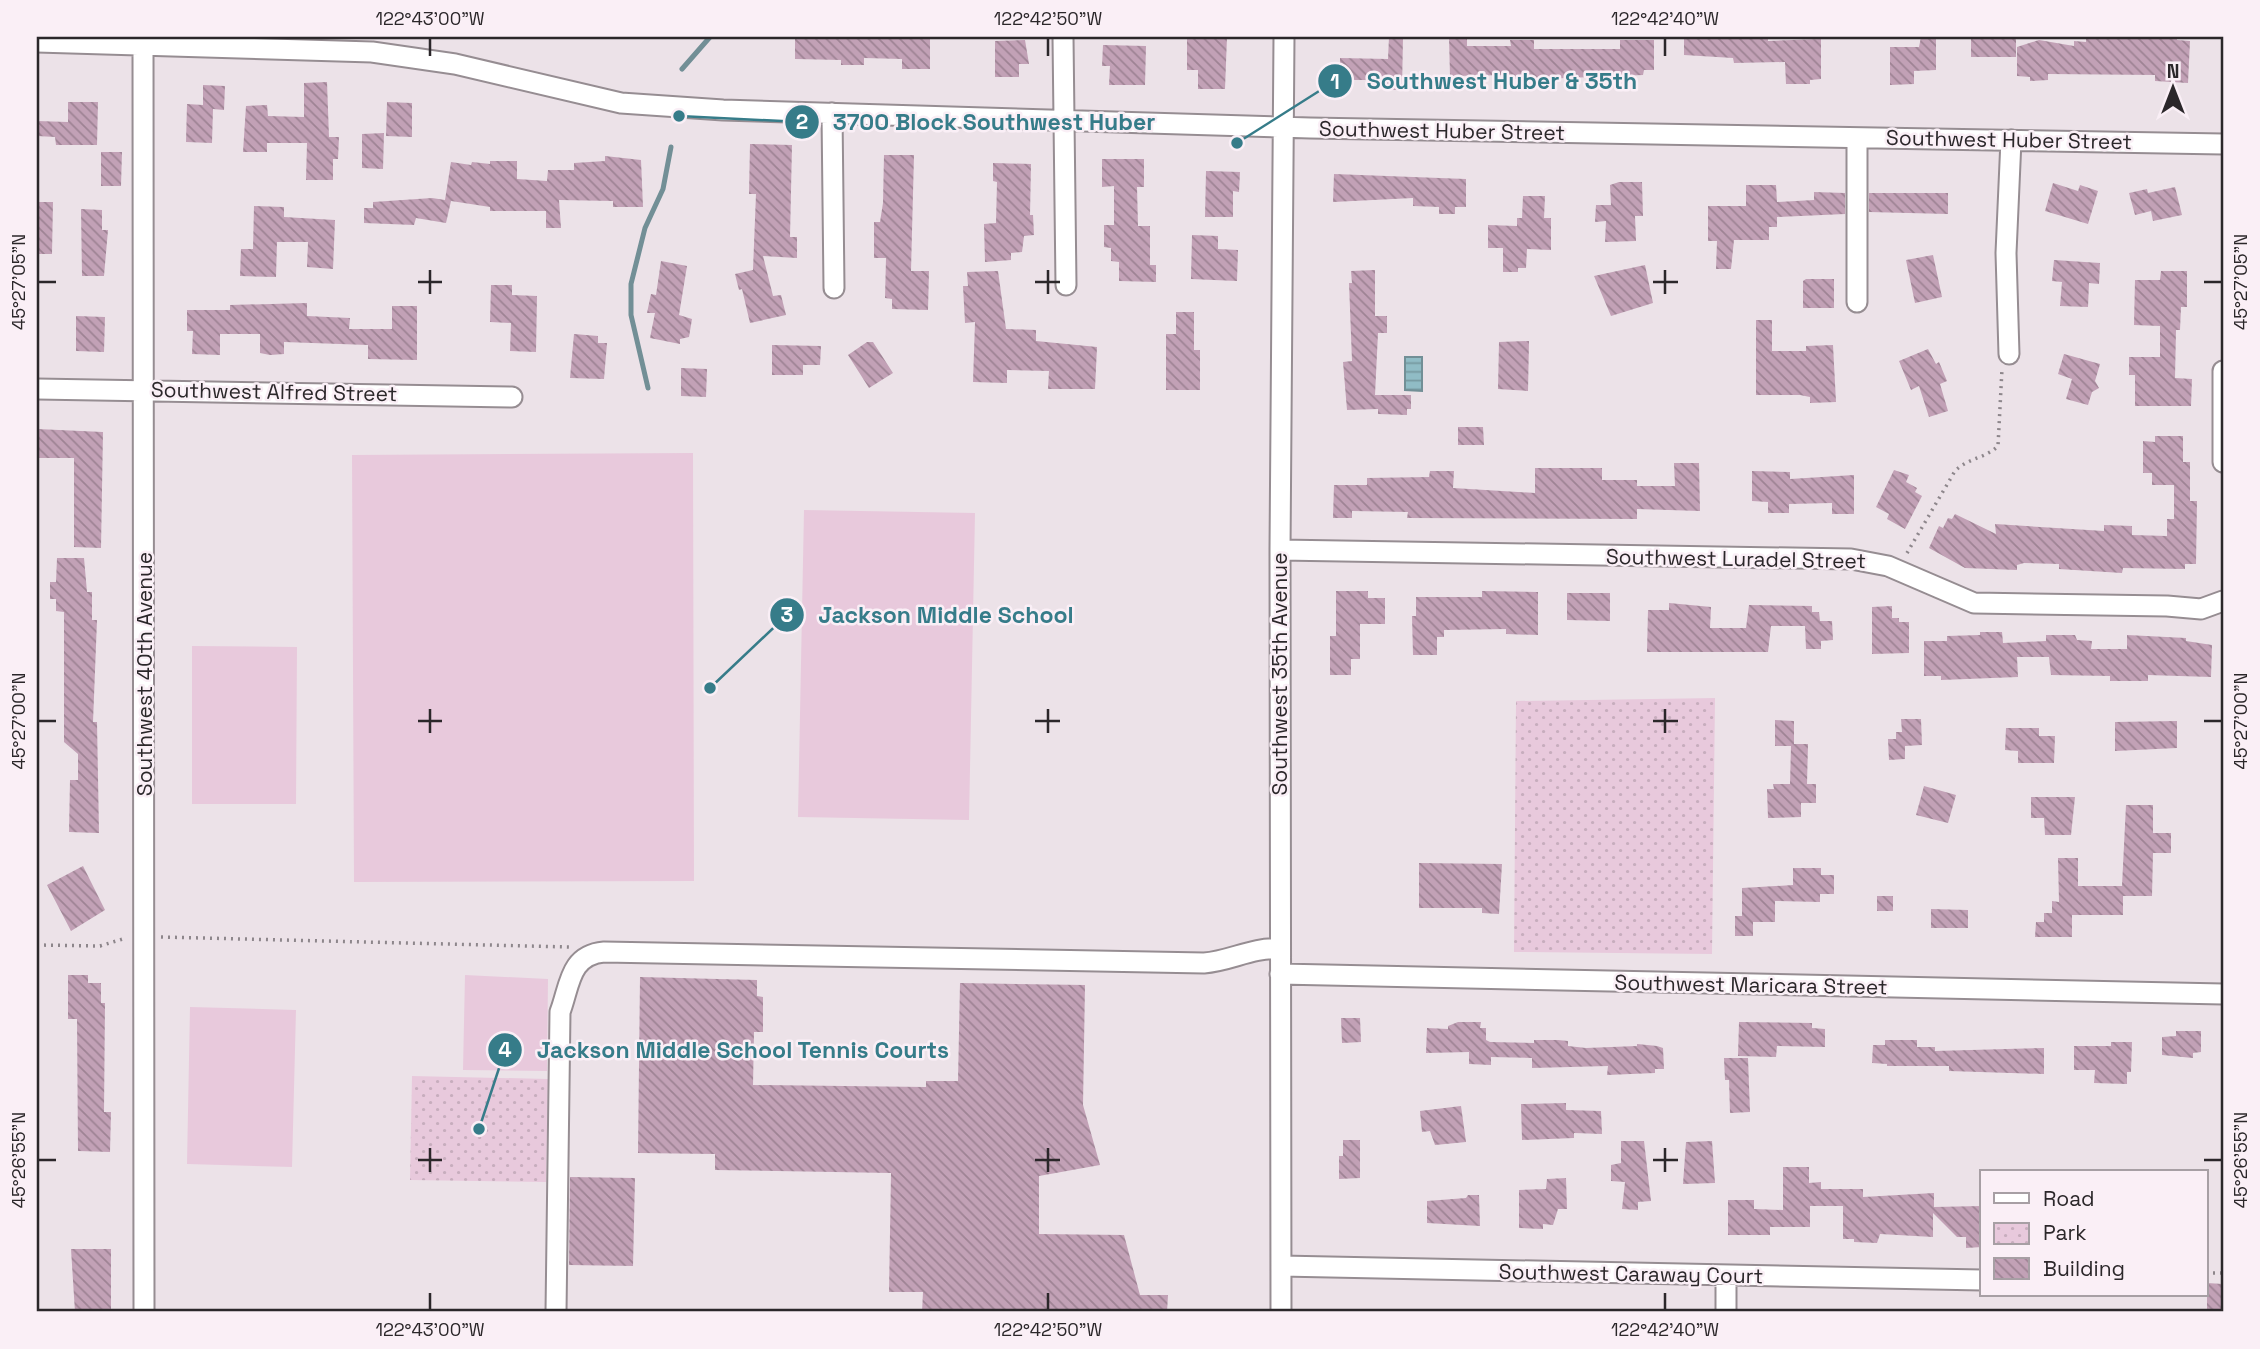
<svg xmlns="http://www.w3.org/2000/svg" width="2260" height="1349" font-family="'Space Grotesk',sans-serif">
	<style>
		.green { fill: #e8c9dc }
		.park { fill: url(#park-dots) }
		.water { fill: url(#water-rules); stroke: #728f96; stroke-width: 2 }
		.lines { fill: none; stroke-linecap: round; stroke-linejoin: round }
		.stream { stroke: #728f96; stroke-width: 5 }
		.building { fill: url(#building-back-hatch) }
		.minor-casing { stroke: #968d92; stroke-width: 23 }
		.path { stroke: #8d868b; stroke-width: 3.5; stroke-dasharray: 2 5; stroke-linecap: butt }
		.minor { stroke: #fff; stroke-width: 19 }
		.ticks { fill: none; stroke: #2b272a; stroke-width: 2.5 }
		.labels { text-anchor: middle; stroke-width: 5; stroke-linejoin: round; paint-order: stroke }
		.street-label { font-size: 21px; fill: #2b272a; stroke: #faeff6 }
		.leader { fill: none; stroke: #367c89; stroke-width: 2.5 }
		.callout-dot { fill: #367c89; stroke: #faeff6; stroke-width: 2.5 }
		.mark-label { font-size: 21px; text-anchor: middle; font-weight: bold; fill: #fff }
		.callout-label { font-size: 23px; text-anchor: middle; font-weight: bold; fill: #367c89; stroke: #faeff6; stroke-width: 5; stroke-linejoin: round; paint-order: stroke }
		.neatline { fill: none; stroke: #2b272a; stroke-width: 2.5 }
		.ticks-label { font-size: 18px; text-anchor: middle; fill: #2b272a }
	</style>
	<defs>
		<pattern id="park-dots" width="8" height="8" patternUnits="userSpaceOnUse" patternTransform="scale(1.75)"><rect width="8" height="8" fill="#e8c9dc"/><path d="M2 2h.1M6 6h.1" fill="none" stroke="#c7adbd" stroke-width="1.8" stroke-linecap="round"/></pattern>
		<pattern id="water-rules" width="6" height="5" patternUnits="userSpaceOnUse" patternTransform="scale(1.75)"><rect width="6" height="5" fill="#90bcc5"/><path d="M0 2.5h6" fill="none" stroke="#7699a0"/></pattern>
		<pattern id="building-back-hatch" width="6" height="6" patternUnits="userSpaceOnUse" patternTransform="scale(1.75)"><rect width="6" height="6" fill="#c2a1b6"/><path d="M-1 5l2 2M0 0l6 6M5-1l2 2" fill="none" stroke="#9e8394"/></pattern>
	</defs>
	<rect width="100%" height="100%" fill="#ece2e8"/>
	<path class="green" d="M693 453 694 881 354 882 352 455Z
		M804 510 975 513 969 820 798 817Z
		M192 646 297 647 296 804H192Z
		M465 975 548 979 547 1071 463 1070Z
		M190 1007 296 1010 292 1167 187 1164Z"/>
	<path class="park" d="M1715 698 1712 954 1514 952 1516 701Z
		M412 1076 548 1079 546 1182 410 1180Z"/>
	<path class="water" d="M1405 357H1422V391L1405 390Z"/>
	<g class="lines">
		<path class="stream" d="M682 69 710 37
			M648 388 631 315V284L645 228 663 189 671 147"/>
	</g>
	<path class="building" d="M795 37H930V69H902V59L864 58V65H841V60L795 59Z
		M1187 37H1227L1225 89H1198V70H1187Z
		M1389 37H1403L1402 90H1384V80H1340V58L1388 59Z
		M1449 37H1467V46H1511L1510 40H1534V49H1620V40H1654V70H1644L1643 75 1542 79H1513V75L1450 76Z
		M1684 37H1768V41L1821 39V79L1810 80V84H1786L1785 62 1734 63 1733 58 1684 55Z
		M1921 37H1936V70L1914 71V84L1890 85V47H1919Z
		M1971 37H2016V57H1971Z
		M2086 37H2177V40L2190 41 2188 83 2155 81V75L2048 74V80L2030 81V77L2017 76V47L2039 40 2074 46V41L2086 42Z
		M1025 40 1029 64H1019V77H995V41Z
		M1103 45 1146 46 1145 85H1109L1110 66H1102Z
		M327 82 329 137H339L338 159H333V180H306L307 143H267V152H243L246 106 267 105 268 116 304 117V83Z
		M203 85 225 86 224 110 213 109 212 143 186 142 187 104 203 105Z
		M68 102H98L97 145H56L55 137 37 136V121L68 122Z
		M387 102 412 103V137L386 136Z
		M384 133 383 169 362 168V134Z
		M750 144 792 145 790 237H797V258L763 256 773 296 781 295 786 315 750 323 742 289 739 290 735 274 753 270 756 194H749Z
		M101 152H122L121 186H101Z
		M884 155H914L911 271H929L928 310 892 309V299L885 298 886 258H874V222H880L883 203Z
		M605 156 641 160 643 207H613V201L559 200 561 228H546V211H490V207L451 201 446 223 416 218 414 225 364 223V208H373V202L432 198 445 200 451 162 471 165 472 162 490 164V161H517V179L547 181 548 170H574V163L605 161Z
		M1102 159H1144V187H1137L1138 226H1150V265H1156V282L1119 281V262L1111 261V248L1104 247V225H1114V186L1102 187Z
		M993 163 1031 164 1030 215H1033L1034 235 1024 236 1022 252 1011 253V260L985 262 984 224 996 223 997 182 993 181Z
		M1206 171 1240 172 1239 192 1233 191V217H1205Z
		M1334 174 1466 179V207H1455V214H1439V207L1413 206V198L1333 202Z
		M1619 182H1642L1643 216H1635L1636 241 1605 242 1606 221 1595 222 1596 205H1611L1610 185Z
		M2053 183 2078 191 2080 185 2098 191 2088 224 2045 211Z
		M1746 185H1776L1777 202 1814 200V192L1845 193V214L1777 217V227H1769V240H1734L1731 269H1716L1717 241H1708V206H1746Z
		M2175 187 2182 215 2153 221 2151 211 2135 215 2129 193 2147 189 2148 193Z
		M1869 193H1948V214L1869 212Z
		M1523 196H1545L1544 218H1551V250L1527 249 1526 268H1518V272H1503V248H1488V225L1517 226V218H1522Z
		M37 202H53L52 254H37Z
		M254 206 284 207V217L335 220 333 269 307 267 308 242H277L276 277 240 276 241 249H253Z
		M81 209 102 210V230H108L104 276H82Z
		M1192 235 1218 236V249L1238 250 1237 281 1191 279Z
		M1933 255 1942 297 1915 303 1906 260Z
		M2054 260 2100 263 2099 284 2089 283 2088 307 2060 306 2062 282 2052 281Z
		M661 261 687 266 679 315 692 319 689 337 680 339V344L650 338 655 313H647L651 294 656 295Z
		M1645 265 1653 303 1611 316 1594 276Z
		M1375 270V316H1387V333H1378L1375 395H1411V409H1407V415L1378 414V409L1347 410 1343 362 1352 361 1349 283H1352L1351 271Z
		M998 271 1006 329 1036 330V341L1097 347 1095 389H1048L1049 371 1007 370V383L973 382 975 322 965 323 963 286H968L967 272Z
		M2161 271H2187V307H2181L2180 330H2176L2175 378 2192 379 2191 406H2135V375H2129V357H2160V326L2134 325 2135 280H2160Z
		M1806 279H1834V308H1803V281Z
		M491 285H512V295L537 296 536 352 510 351 511 323 490 322Z
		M307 303V316L350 318 349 329H392V306H417V360L368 359V345L284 342V354L270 355 260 353V334H220V355L192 354 193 331H187V310H230V305Z
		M1176 312H1194V350H1200V390H1166V334H1176Z
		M76 316 105 317 104 352 76 351Z
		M1756 320H1772V351H1806V346L1833 345 1836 402 1810 403V397L1800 395H1756Z
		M574 334 598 336V343H607L604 379 570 378Z
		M1529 341 1528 391 1498 389 1499 342Z
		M867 342H873L893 373 869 388 848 355Z
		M772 345 821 346 820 365H803V375H772Z
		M1928 349 1936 364 1939 362 1947 381 1940 384 1948 411 1929 417 1919 386 1911 390 1899 361Z
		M2064 354 2100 364 2095 381 2099 388 2092 392 2088 405 2066 399 2072 379 2058 374Z
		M681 368 707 369 706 397 681 396Z
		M1458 427H1483L1484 445H1458Z
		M37 429 103 432 101 548 74 547V458H37Z
		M2155 436H2183V462H2190V501H2197L2196 564H2185V569L2123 568 2122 573 2059 569V564L2024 563 2017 565V570L1965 568 1929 548 1939 526 1943 528 1948 518 1952 519 1955 514 1996 534 1995 524 2104 531V525L2132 526V535L2167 536V519H2174V485H2152V473H2143V441L2155 442Z
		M1674 463H1699L1700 511 1637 509V519L1407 518 1408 512 1352 511V518H1333L1334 485H1367V478L1429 477 1430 471H1454L1453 488 1535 493V468H1602V480H1637V486H1675Z
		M1894 470 1909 475 1906 482 1917 488 1915 492 1922 496 1905 529 1887 519 1889 514 1876 507Z
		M1752 471 1790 472V479L1854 475V514H1832V503L1789 504V513H1768V502L1752 501Z
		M57 558H84L87 592H92V620H97L93 722H97L99 833 69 832 70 780H78V754L64 742V612L56 611V599H50V582H56Z
		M1336 591H1368V598H1385V624H1360V659H1351V675H1330V636H1336Z
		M1482 591 1538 592V635L1506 634V629L1444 630V637H1437V655H1413L1412 616H1416V597H1482Z
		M1567 593H1610V621L1567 620Z
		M1669 603 1711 607 1710 628H1746L1749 605 1812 606V612H1819L1820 621H1832L1833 640 1821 641V649H1806L1805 626H1771L1768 652H1647L1648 610H1669Z
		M1892 606V618H1899V622H1909V653L1872 654V607Z
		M1980 632H2002L2003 643 2046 641V635H2075L2077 640 2092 641 2091 649H2127V635L2186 638V641L2212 645 2211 677 2148 675V681H2110V676L2051 675 2049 657H2017L2018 677 1941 680V676H1924V641H1947V636L1980 635Z
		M1901 719H1921L1922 745 1905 746V759L1889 760 1888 739H1896V732H1902Z
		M1775 720 1794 721V744H1808L1807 784H1816V803H1801V817L1768 818 1767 789H1774L1773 784H1790L1791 746H1775Z
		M2177 721V748L2115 751V722Z
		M2006 728H2039V736H2055L2054 763H2018V751L2005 750Z
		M1924 786 1956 795 1948 823 1916 815Z
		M2031 797H2075L2071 835H2045L2044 818H2031Z
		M2126 805H2153V833H2171V853H2153L2152 896H2123V915H2072V937H2035L2036 922H2044V913H2052V901L2059 902 2058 858H2078V886H2122Z
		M1419 863 1502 864 1499 914 1482 913V908H1419Z
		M83 866 105 910 71 931 47 885Z
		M1793 868H1821V875H1834V894H1820V902L1775 901V922H1753V936H1735V916H1742V888L1793 885Z
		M1877 896H1893V911H1877Z
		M1931 909 1968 910V928H1931Z
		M68 975H88V983H101V1003H105L104 1112H111L110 1152 78 1151 77 1019H68Z
		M640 977 757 980V996L763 997V1032H754L753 1085 926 1087V1081H958L960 983 1085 985 1083 1105 1100 1165 1039 1176V1234L1124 1235 1140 1295H1168L1167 1312H922L923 1292H889L891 1173 715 1170V1154L638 1153Z
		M1341 1018H1360L1361 1042 1342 1043Z
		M1458 1022H1481L1480 1028H1486V1040L1490 1042 1534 1043V1040H1558L1568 1041V1046L1586 1048 1637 1046V1044L1657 1046 1663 1048 1664 1069H1655V1073L1607 1075 1608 1066 1532 1068V1058L1491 1057V1065L1469 1064V1052L1426 1053 1427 1028 1448 1029V1026Z
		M1739 1022 1812 1023V1028L1825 1029V1047L1777 1046 1776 1057 1738 1056Z
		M2176 1031H2201V1052L2193 1053V1058L2162 1055V1037L2176 1036Z
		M1885 1040H1917V1047H1935V1051L2044 1048V1074L1949 1071V1066H1887V1064L1872 1063 1873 1045H1885Z
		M2111 1042H2132L2131 1072H2127V1084L2094 1083 2095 1070H2074V1046H2111Z
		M1724 1058H1748L1750 1112 1730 1113 1729 1080H1725Z
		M1566 1103V1110L1601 1111 1602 1134 1574 1133V1138L1522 1140 1521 1104Z
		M1461 1106 1466 1142 1435 1145 1430 1131 1422 1132 1420 1111Z
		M1343 1140H1360V1178L1339 1179V1156H1343Z
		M1621 1141H1644L1651 1201 1638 1202V1210L1622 1209 1625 1182 1611 1181V1165L1621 1163Z
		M1712 1141 1715 1183 1683 1184 1686 1142Z
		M1783 1167H1809V1183L1821 1182V1189H1863V1197L1934 1193V1207L1982 1206V1247L1966 1248V1237H1957L1933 1213V1237L1880 1234 1877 1243 1854 1242V1239H1843V1206H1810V1227H1770V1235H1728V1200H1754V1209L1783 1210Z
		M570 1177 635 1178 633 1266 569 1265Z
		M1566 1178 1567 1209H1558L1553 1225 1543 1224V1229L1519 1228V1190L1546 1189 1547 1179Z
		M1468 1195H1479L1480 1226 1427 1223V1201L1466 1198Z
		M71 1249H111V1312H75Z
		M2207 1283 2223 1284V1312H2207Z"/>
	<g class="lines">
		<defs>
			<path id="minor" d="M143 37 144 1312
				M1063 37 1066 285
				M37 42 372 52 455 64 621 103 723 110 1310 128 2223 144
				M832 113 834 288
				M1857 302V138
				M2009 354 2006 253 2011 140
				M2223 371V462
				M37 389 512 397
				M1280 550 1851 559 1888 566 1974 603 2167 606 2201 609 2223 601
				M1280 974 2223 994
				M1281 1266 1982 1280
				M556 1312 560 1012C570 986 569 955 604 952L1204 963C1231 961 1252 947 1280 949
				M1281 1312 1280 550 1284 37
				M1726 1312V1277"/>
		</defs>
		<use href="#minor" class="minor-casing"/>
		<path class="path" d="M1907 553 1955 471C1968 458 1986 458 1998 446L2002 369
			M161 937 569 947
			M37 945 100 946 126 938
			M2206 1273H2223"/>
		<use href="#minor" class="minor"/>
	</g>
	<path class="ticks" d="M430 38V56M1048 38V56M1665 38V56M430 270V294M1048 270V294M1665 270V294M38 282H56M418 282H442M1035 282H1060M1653 282H1678M2204 282H2222M430 709V733M1048 709V733M1665 709V733M38 721H56M418 721H442M1035 721H1060M1653 721H1678M2204 721H2222M430 1148V1172M1048 1148V1172M1665 1148V1172M38 1160H56M418 1160H442M1035 1160H1060M1653 1160H1678M2204 1160H2222M430 1293V1310M1048 1293V1310M1665 1293V1310"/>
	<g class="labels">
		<g class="street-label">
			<text transform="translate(1442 131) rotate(1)" y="7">Southwest Huber Street</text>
			<text transform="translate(2009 140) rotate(1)" y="7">Southwest Huber Street</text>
			<text transform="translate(274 392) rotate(1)" y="7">Southwest Alfred Street</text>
			<text transform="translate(1736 559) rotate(1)" y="7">Southwest Luradel Street</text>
			<text transform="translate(145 674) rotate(-90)" y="7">Southwest 40th Avenue</text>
			<text transform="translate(1280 674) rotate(-90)" y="7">Southwest 35th Avenue</text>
			<text transform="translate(1751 985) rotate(1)" y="7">Southwest Maricara Street</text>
			<text transform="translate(1631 1274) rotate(1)" y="7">Southwest Caraway Court</text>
		</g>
	</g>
	<path class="leader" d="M1237 143L1335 81M679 116L802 122M710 688L787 615M479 1129L505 1050"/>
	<g class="callout-dot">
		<circle cx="1237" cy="143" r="7"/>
		<circle cx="679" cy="116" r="7"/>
		<circle cx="710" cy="688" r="7"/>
		<circle cx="479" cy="1129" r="7"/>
		<circle cx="1335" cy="81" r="18"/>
		<circle cx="802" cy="122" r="18"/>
		<circle cx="787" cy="615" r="18"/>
		<circle cx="505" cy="1050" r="18"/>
	</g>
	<g class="mark-label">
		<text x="1335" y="89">1</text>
		<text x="802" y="129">2</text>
		<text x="787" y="622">3</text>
		<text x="505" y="1057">4</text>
	</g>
	<g class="callout-label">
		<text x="1502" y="89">Southwest Huber &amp; 35th</text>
		<text x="994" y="130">3700 Block Southwest Huber</text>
		<text x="946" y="623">Jackson Middle School</text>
		<text x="743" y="1058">Jackson Middle School Tennis Courts</text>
	</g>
	<rect width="2260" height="1349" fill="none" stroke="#faeff6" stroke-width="77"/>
	<rect x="1980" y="1170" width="228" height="126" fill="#faeff6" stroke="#a79fa4" stroke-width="2"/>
	<rect x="1994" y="1193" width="35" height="10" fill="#ffffff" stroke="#a79fa4" stroke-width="2"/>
	<text x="2043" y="1206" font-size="21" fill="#2b272a">Road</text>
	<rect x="1994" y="1223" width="35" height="21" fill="url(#park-dots)" stroke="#a79fa4" stroke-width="2"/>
	<text x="2043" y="1240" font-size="21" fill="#2b272a">Park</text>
	<rect x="1994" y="1258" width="35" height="21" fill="url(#building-back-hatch)" stroke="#a79fa4" stroke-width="2"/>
	<text x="2043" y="1276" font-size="21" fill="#2b272a">Building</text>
	<g transform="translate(2173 88)" stroke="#faeff6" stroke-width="5" paint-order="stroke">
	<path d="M0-5L12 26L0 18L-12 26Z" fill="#2b272a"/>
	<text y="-10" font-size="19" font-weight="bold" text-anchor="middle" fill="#2b272a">N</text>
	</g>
	<rect x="38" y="38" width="2184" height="1272" class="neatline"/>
	<g class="ticks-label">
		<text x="430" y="25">122°43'00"W</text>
		<text x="1048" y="25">122°42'50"W</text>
		<text x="1665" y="25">122°42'40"W</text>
		<text transform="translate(19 282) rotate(-90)" y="6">45°27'05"N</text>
		<text transform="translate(2241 282) rotate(-90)" y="6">45°27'05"N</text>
		<text transform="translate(19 721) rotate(-90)" y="6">45°27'00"N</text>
		<text transform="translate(2241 721) rotate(-90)" y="6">45°27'00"N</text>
		<text transform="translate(19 1160) rotate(-90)" y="6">45°26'55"N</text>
		<text transform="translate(2241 1160) rotate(-90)" y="6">45°26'55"N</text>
		<text x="430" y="1336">122°43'00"W</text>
		<text x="1048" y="1336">122°42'50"W</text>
		<text x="1665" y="1336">122°42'40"W</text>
	</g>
</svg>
